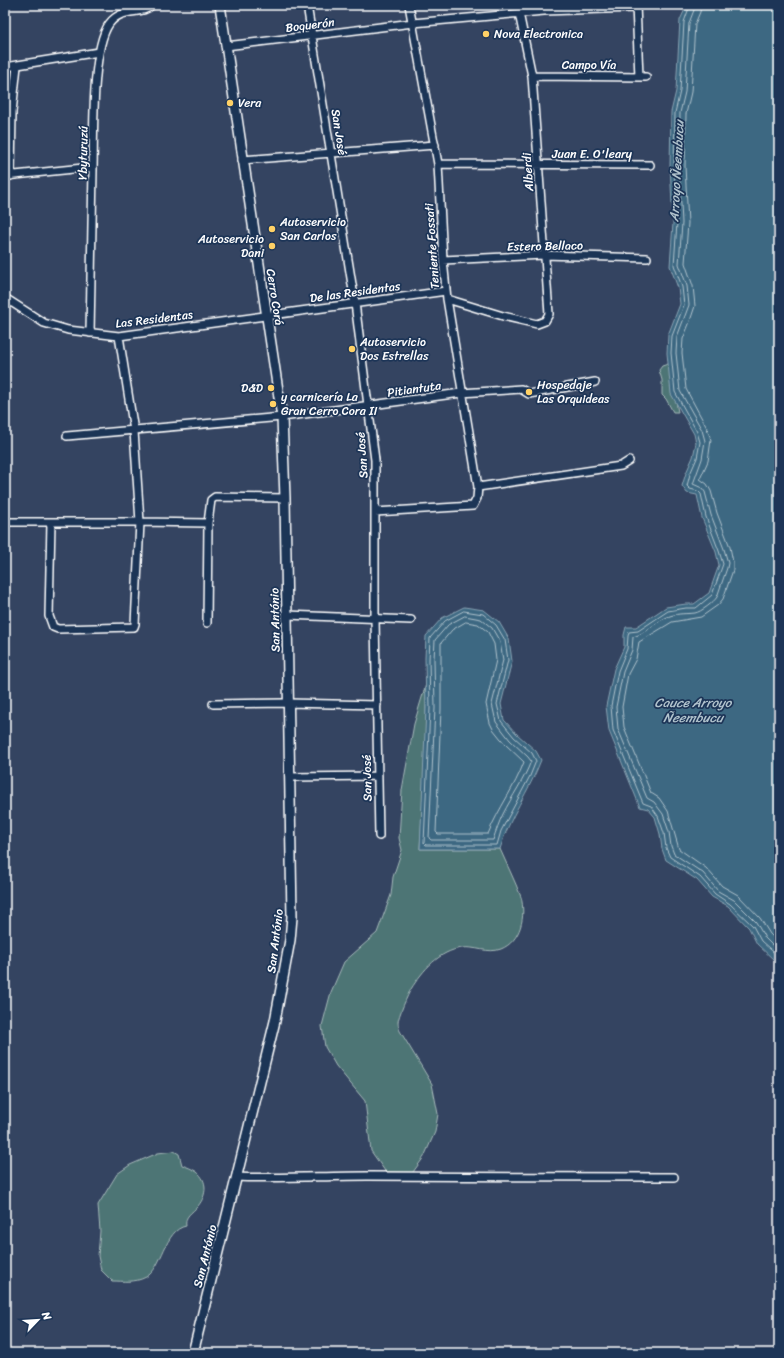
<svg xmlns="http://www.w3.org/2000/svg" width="784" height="1358" font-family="Sriracha,sans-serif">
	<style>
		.green { fill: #4e7475; stroke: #a6baba }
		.water { fill: #3c6882; stroke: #8aa4b4 }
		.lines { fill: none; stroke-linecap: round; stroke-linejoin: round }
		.shore { stroke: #b1c3cd; stroke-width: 1 }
		.minor-casing { stroke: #fff; stroke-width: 10 }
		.tertiary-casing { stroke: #fff; stroke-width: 12 }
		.minor { stroke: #1d3557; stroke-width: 7 }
		.tertiary { stroke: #1d3557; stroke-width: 9 }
		.poi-dot { fill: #ffd166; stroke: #1d3557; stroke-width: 1.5 }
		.labels { text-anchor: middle; stroke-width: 3.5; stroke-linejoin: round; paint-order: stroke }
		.street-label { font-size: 12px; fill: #fff; stroke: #1d3557 }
		.poi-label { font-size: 12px; fill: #fff; stroke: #1d3557; text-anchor: start }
		.water-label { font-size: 13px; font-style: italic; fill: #b1c3cd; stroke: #1d3557 }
	</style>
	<rect width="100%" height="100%" fill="#344461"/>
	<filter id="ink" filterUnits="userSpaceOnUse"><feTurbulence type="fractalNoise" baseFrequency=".025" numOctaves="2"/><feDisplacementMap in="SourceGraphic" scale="8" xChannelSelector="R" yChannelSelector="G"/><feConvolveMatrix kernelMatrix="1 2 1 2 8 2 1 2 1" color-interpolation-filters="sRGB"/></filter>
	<g filter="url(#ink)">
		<path class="green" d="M671 363 677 407 678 412H673L666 399 662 395V380L659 370 662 366Z
			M426 684C427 739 423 794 420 849H500C507 865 515 881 521 897 526 916 521 941 501 949 488 954 475 946 462 948 439 951 423 970 411 989 408 994 398 1017 398 1022 398 1025 399 1029 400 1031L432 1084 438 1114 435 1132 424 1157 413 1172 399 1177 385 1171 371 1151 365 1101 336 1066 325 1047 322 1026 331 992 344 962 377 933 391 895 393 877 402 850 399 838 402 790 414 724Z
			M174 1151 179 1154 182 1165C187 1167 193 1169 197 1172 208 1181 207 1195 198 1206 192 1213 184 1216 186 1226 164 1230 163 1268 146 1277 135 1283 123 1281 112 1281L101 1270 98 1256 100 1231 98 1205 117 1174 130 1165 158 1153Z"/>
		<path class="water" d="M687 5H779V962L774 960 757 944 749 928 728 906 712 897 697 880 666 860 662 849 660 834 655 817 648 809 640 807 609 731 606 706 614 669 624 647V635L626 627H636L666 607 686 604H694L709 593 719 565 716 552 702 518 697 495 687 493 682 486 686 473 693 457 696 443 694 434 671 394 667 353 668 335 680 304 678 288 670 266 673 223 670 166 671 112 676 91 680 20Z
			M464 607 484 610 499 622 509 639 512 661 501 704 504 720 517 734 536 751 541 760C529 792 509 817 500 849H420L426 708 425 658 426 636 442 618Z"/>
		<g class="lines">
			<path class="shore" d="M690 5 684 22 680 91 675 113 674 166 677 223 674 265 682 287 684 305 672 336 671 353 675 392 697 432 700 442 697 458 690 474 687 486 690 489 698 491 701 494 706 517 719 551 723 564 712 595 696 608H686L668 611 638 631 629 632 628 636 627 649 618 671 611 706 613 730 643 803 651 806 658 816 664 833 666 848 670 857 700 877 715 894 730 904 753 926 761 941 779 957
				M695 5 694 10 689 23 685 92 680 113 679 166 682 223 679 264 687 286 689 305 677 337 676 353 680 391 702 430 705 441 702 459 693 484 702 488 705 492 711 515 724 549 728 563 727 568 717 597C714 602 701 612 695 613 687 614 679 613 670 616 657 620 647 633 633 637L632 650 623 672 616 707 618 729 647 798 654 802 663 814 669 832 671 846 674 854 703 873 718 891 734 900 756 922 765 938 779 952
				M701 5 700 12 695 24 691 92 686 114 685 166 688 223 685 263 693 286 695 306 689 324 683 339 682 353 686 389 707 428 711 440 708 461 700 479 707 484 711 491 717 513 730 547 733 562V570L723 599 718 605 701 617 672 622 639 642 636 659 628 674 622 707 624 727 651 793 659 798 668 811 679 849 706 868 722 886 738 895 760 918 770 934 779 943
				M464 611 483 614 496 625 505 640 508 660 497 704 501 721 514 737 532 753 536 761 530 776 501 831 497 845H426L424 843 430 708 429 659 430 638 445 621Z
				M465 616 481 619 492 628 500 642 503 660 492 704 496 722 510 740 528 757 531 761C524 780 512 796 503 814 499 822 496 831 493 840H431L429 838 435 708 434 659 435 640 448 625Z
				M466 622 478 624 488 632 494 644 496 660 486 704 490 723 493 729 505 744 524 762C515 787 498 809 488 834H438L436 832 441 709V643L452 630Z"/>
			<defs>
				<path id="minor" d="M307 5 355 303 375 460V619L379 836
					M409 5 438 164 443 260 447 299 478 487
					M636 5 639 77
					M226 46 413 23 544 11 636 8
					M5 67 99 52
					M532 76 646 77
					M242 160 435 145
					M438 164 650 165
					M5 176 93 167
					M11 176 12 112 17 66
					M443 260 544 255 647 258
					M5 298 44 323 68 330 119 336 446 291
					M447 299 503 316 537 324 545 321 549 314 532 76 519 13
					M90 333C91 279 92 224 93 170 94 136 91 50 109 24 122 6 142 16 152 5
					M67 436 282 417 461 393 521 389 529 394 595 382
					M375 512 473 506 477 498 478 487 621 466 629 461
					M5 522H140L208 523
					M51 522 49 616 53 627 58 629 134 627 135 624 140 522 134 431 119 336
					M287 615 411 620
					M207 623 208 523 211 500 215 497 285 498
					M213 704 288 703 377 705
					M291 777 378 776
					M236 1177C280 1179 324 1176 367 1176 469 1177 572 1177 674 1177"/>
				<path id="tertiary" d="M193 1353 275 1021 290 940 292 917 285 498 282 417 220 5"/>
			</defs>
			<use href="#minor" class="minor-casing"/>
			<use href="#tertiary" class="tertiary-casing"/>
			<use href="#minor" class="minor"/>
			<use href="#tertiary" class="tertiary"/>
		</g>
	</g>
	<g class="poi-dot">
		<circle cx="486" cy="34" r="4"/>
		<circle cx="230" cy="103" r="4"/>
		<circle cx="272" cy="229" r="4"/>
		<circle cx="272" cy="246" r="4"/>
		<circle cx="352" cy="349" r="4"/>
		<circle cx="271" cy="388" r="4"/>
		<circle cx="529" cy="392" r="4"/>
		<circle cx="273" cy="404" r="4"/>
	</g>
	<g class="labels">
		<g class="street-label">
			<text transform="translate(310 25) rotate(-7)" y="4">Boquerón</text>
			<text x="589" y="69">Campo Vía</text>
			<text transform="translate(339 132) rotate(81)" y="4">San José</text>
			<text transform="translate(83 153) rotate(-89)" y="4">Ybyturuzú</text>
			<text x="592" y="158">Juan E. O'leary</text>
			<text transform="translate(528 172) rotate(-94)" y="4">Alberdi</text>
			<text transform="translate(432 246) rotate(-94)" y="4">Teniente Fossati</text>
			<text transform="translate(545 246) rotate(-1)" y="4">Estero Bellaco</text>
			<text transform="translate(355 292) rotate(-8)" y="4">De las Residentas</text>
			<text transform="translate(275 297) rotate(81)" y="4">Cerro Corá</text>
			<text transform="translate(154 319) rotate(-7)" y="4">Las Residentas</text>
			<text transform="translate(414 389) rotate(-8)" y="4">Pitiantuta</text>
			<text transform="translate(362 455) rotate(-94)" y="4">San José</text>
			<text transform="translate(275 620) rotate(-91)" y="4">San António</text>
			<text transform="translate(367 778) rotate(-91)" y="4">San José</text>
			<text transform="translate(275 941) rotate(-83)" y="4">San António</text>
			<text transform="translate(205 1256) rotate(-76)" y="4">San António</text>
		</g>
		<g class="poi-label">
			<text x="494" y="38">Nova Electronica</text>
			<text x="238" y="107">Vera</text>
			<text x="280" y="226">Autoservicio<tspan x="280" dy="14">San Carlos</tspan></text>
			<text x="264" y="243" text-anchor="end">Autoservicio<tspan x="264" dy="14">Dani</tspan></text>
			<text x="360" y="346">Autoservicio<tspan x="360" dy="14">Dos Estrellas</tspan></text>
			<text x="537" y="389">Hospedaje<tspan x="537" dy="14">Las Orquideas</tspan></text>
			<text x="263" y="392" text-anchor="end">D&amp;D</text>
			<text x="281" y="401">y carnicería La<tspan x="281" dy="14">Gran Cerro Cora II</tspan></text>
		</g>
		<g class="water-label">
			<text transform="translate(676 171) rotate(-87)" y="5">Arroyo Ñeembucu</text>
			<text x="693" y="707">Cauce Arroyo<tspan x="693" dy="15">Ñeembucu</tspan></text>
		</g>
	</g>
	<rect width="784" height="1358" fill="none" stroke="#1d3557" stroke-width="20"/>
	<rect x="10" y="10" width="764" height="1338" fill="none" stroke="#fff" stroke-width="1.5" filter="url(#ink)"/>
	<g transform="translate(38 1320) rotate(65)" stroke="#1d3557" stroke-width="3" paint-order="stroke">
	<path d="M0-3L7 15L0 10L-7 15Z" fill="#ffffff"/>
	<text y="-6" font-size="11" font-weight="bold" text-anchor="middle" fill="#ffffff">N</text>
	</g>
</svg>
